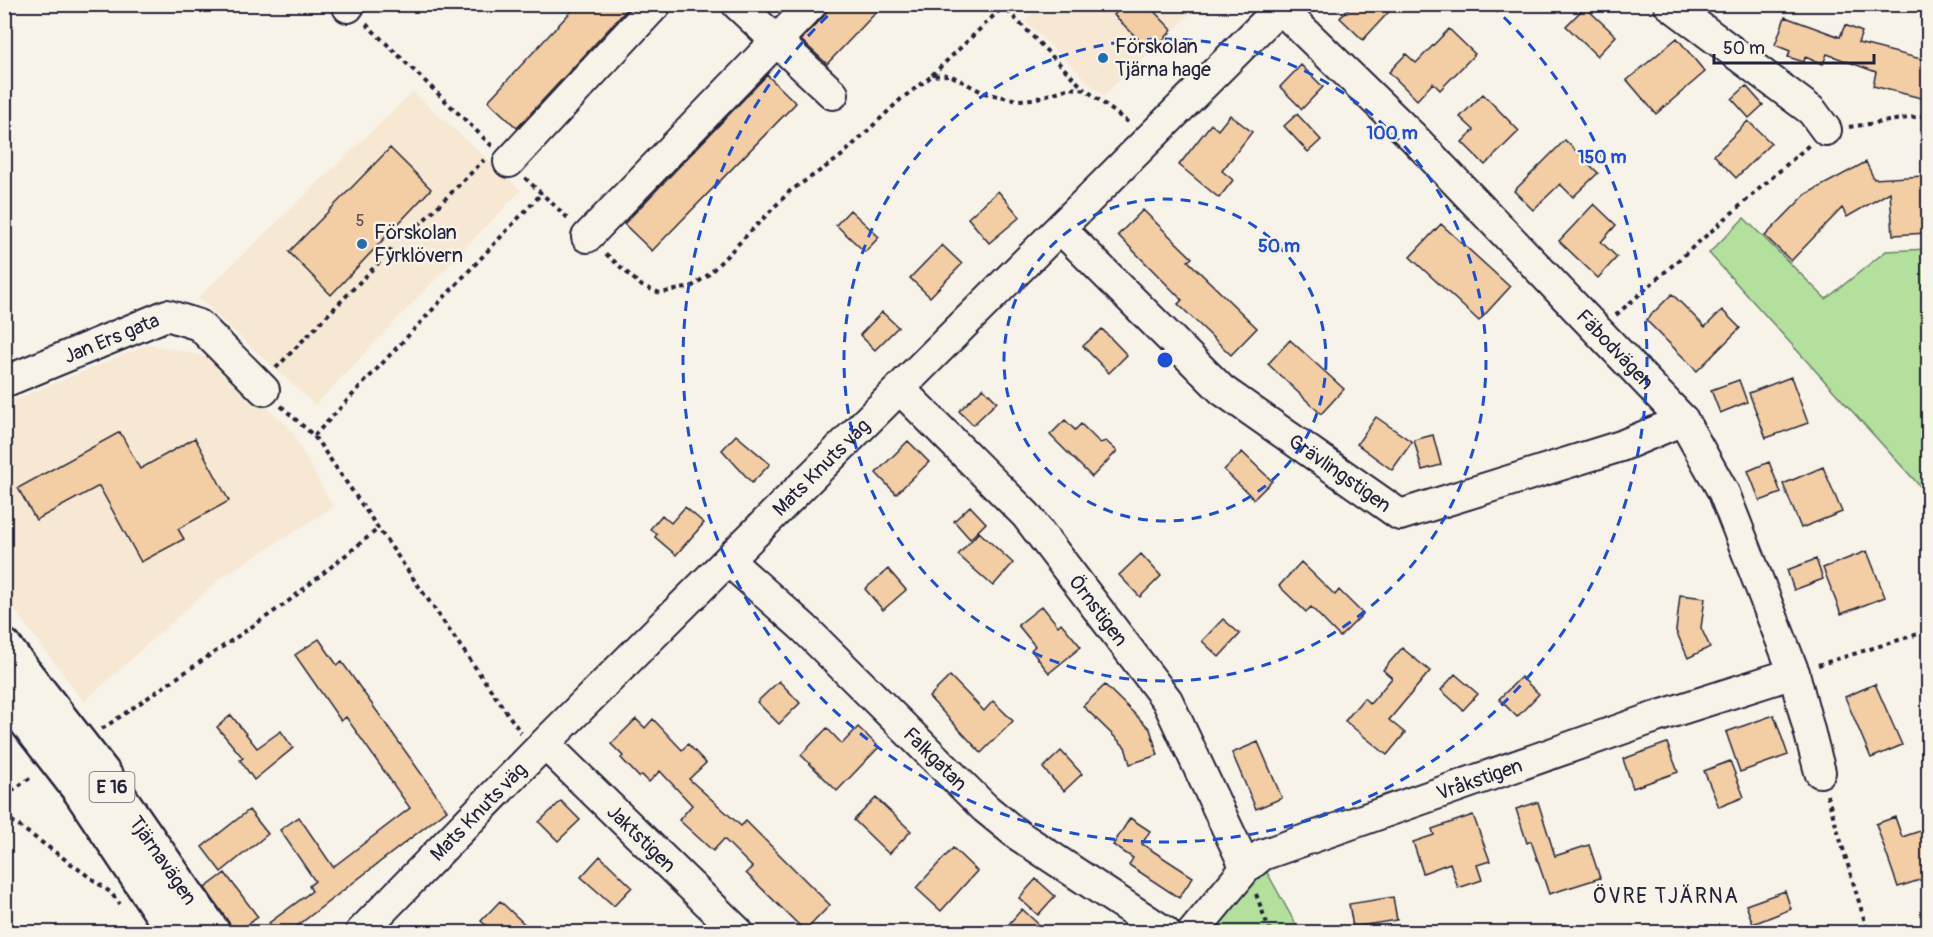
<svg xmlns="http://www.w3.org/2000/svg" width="1933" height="937" font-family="Pangolin,sans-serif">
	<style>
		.built { fill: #f6e8d3 }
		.green { fill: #b4e09e; stroke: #6b816c; stroke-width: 1.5 }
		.building { fill: #f3cda3; stroke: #22223b; stroke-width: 1.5 }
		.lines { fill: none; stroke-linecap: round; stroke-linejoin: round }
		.minor-casing { stroke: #22223b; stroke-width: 34 }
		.highway-casing { stroke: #22223b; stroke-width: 38 }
		.path { stroke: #22223b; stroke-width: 4; stroke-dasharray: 4.5 4.5; stroke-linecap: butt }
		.minor { stroke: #f7f3e8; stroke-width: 30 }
		.highway { stroke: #f7f3e8; stroke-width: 33 }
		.ring { fill: none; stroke: #1d4ed8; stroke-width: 3; stroke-dasharray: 10 8 }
		.poi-dot { fill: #1f6fb2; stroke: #f7f3e8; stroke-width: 2 }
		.labels { text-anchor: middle; stroke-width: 5; stroke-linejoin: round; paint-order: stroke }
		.number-label { font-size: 16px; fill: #564d55 }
		.shield { fill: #f7f3e8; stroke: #62616f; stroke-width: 1.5 }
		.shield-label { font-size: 18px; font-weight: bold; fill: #22223b }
		.poi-label { font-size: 20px; fill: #22223b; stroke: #f7f3e8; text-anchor: start }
		.street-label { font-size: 20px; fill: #22223b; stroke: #f7f3e8 }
		.neighbourhood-label { font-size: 21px; letter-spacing: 1.5px; fill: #22223b; stroke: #f7f3e8 }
		.centre { fill: #1d4ed8; stroke: #f7f3e8; stroke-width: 3 }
		.ring-label { font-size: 18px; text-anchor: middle; font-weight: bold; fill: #1d4ed8; stroke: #f7f3e8; stroke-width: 5; stroke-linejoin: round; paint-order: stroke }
	</style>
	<rect width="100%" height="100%" fill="#f7f3e8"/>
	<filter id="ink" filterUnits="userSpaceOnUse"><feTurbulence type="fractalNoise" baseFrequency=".0167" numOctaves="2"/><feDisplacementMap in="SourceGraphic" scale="12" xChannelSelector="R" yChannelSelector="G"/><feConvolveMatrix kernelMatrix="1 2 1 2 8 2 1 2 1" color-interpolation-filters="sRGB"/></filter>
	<g filter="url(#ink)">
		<path class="built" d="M1040 5H1200L1103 96 1025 21Z
			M413 92 521 190 315 405 198 298Z
			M149 344 210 357 290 428 333 507 219 579 84 702 5 597V404Z"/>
		<path class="green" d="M1744 218 1826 299 1886 251 1928 249V495L1709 253Z
			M1264 867 1300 932H1213Z"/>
		<path class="building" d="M578 4H632L517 128 488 101Z
			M829 4H884L827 64 801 40 824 16Z
			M1124 4H1147L1172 30 1152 53 1114 15Z
			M1352 4H1396L1363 40 1340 18Z
			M1585 7 1616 36 1597 56 1566 26Z
			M1785 17 1840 37 1845 25 1862 32 1858 43 1929 61V100L1873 86 1876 72 1827 54 1823 64 1805 57 1804 62 1788 57 1790 51 1775 45Z
			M1449 29 1475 54 1440 90 1433 83 1417 100 1389 72 1406 54 1416 63Z
			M1677 38 1705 72 1656 114 1627 80Z
			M1301 65 1323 87 1302 109 1280 87Z
			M767 75 796 103 652 251 624 224Z
			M1746 86 1763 105 1749 118 1732 99Z
			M1483 94 1519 131 1485 165 1462 142 1474 130 1460 117Z
			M1297 114 1321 140 1308 152 1284 126Z
			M1230 115 1252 132 1222 171 1233 180 1219 198 1179 165 1211 124 1218 130Z
			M1748 121 1771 143 1736 178 1714 155Z
			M1565 140 1598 173 1573 197 1560 184 1533 210 1514 191Z
			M390 148 431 189 331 295 289 252Z
			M1866 162 1874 179 1924 176 1927 233 1893 235 1890 192 1847 217 1842 208 1791 261 1765 236 1806 194Z
			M998 191 1020 217 989 243 968 218Z
			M1594 204 1616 225 1601 242 1617 257 1598 278 1559 241Z
			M850 210 879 237 865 252 836 225Z
			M1143 210 1192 258 1188 261 1257 328 1231 355 1178 304 1182 300 1118 235Z
			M1441 224 1510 287 1479 321 1410 257Z
			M942 245 962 264 930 297 910 278Z
			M1672 294 1705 327 1722 310 1740 328 1697 371 1646 320Z
			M882 312 898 327 875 350 860 335Z
			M1102 329 1127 355 1109 373 1083 346Z
			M1290 340 1344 389 1321 414 1268 364Z
			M1791 377 1808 423 1766 438 1749 393Z
			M1739 380 1747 402 1720 413 1711 390Z
			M983 388 997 402 973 425 959 411Z
			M1376 417 1412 442 1392 470 1357 444Z
			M1065 420 1075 430 1081 424 1100 443 1106 441 1117 451 1092 477 1050 435Z
			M120 432 140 469 195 438 229 501 178 529 184 539 141 562 99 486 36 520 18 488Z
			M736 435 770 464 752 483 722 450Z
			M1433 435 1441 465 1422 470 1414 440Z
			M908 441 929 462 896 494 876 473Z
			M1242 452 1272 481 1254 499 1224 470Z
			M1769 462 1781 493 1760 501 1748 471Z
			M1823 467 1842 512 1801 528 1783 484Z
			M970 506 986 523 970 539 954 521Z
			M685 507 704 523 676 555 655 537 657 534 650 529 662 515 671 523Z
			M979 532 1013 563 993 586 958 555Z
			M1867 551 1885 597 1841 614 1823 568Z
			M1141 554 1161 576 1140 597 1119 575Z
			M1816 559 1823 579 1794 590 1787 570Z
			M1301 562 1335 595 1339 590 1363 614 1340 637 1311 607 1306 612 1279 586Z
			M888 569 906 590 883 610 865 589Z
			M1680 595 1705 598 1701 628 1710 647 1688 658 1676 631Z
			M1042 606 1058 626 1061 623 1081 647 1049 673 1031 650 1035 646 1018 625Z
			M1223 619 1240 634 1219 657 1202 641Z
			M319 639 337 665 342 662 447 810 288 933H277L269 923 312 891 309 886 315 881 280 830 299 817 333 867 410 808 346 717 341 721 295 655Z
			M1402 648 1430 671 1389 720 1405 733 1387 755 1345 721 1364 698 1370 704 1392 678 1383 670Z
			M1455 674 1478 694 1463 710 1441 690Z
			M950 676 984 711 993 701 1013 721 981 753 929 697Z
			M1521 677 1539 694 1517 717 1499 699Z
			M779 681 800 703 779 724 757 702Z
			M1875 684 1902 745 1871 758 1845 697Z
			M1105 685 1150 729 1158 755 1130 764 1125 747 1083 706Z
			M231 715 257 748 281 731 293 748 254 780 240 760 243 758 217 727Z
			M1774 715 1788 755 1740 772 1726 732Z
			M636 719 645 728 653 719 682 750 688 744 706 763 689 779 741 826 746 821 830 905 805 931 746 873 752 867 724 839 713 851 679 820 692 805 660 771 649 782 642 775 639 777 621 758 623 756 611 744Z
			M858 727 879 747 837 791 801 755 827 728 842 744Z
			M1258 742 1282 798 1256 809 1232 753Z
			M1667 743 1678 772 1633 788 1623 759Z
			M1061 751 1082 774 1064 791 1043 768Z
			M1730 761 1744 797 1719 807 1704 771Z
			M876 798 911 831 889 854 854 820Z
			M561 801 580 820 558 841 539 822Z
			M1538 802 1555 856 1589 845 1600 878 1549 894 1531 841 1527 843 1516 809Z
			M249 810 268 834 221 872 202 847Z
			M1473 815 1490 861 1477 865 1482 880 1458 888 1450 863 1423 873 1413 842 1434 835 1432 829Z
			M1895 817 1902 837 1929 828V877L1898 887 1876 824Z
			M1130 818 1150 831 1142 844 1193 877 1179 898 1129 865 1133 858 1113 845Z
			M953 848 977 871 941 911 916 888Z
			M600 856 632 887 614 906 581 877Z
			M225 873 258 917 236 933 205 888Z
			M1036 879 1055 896 1038 915 1019 898Z
			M1785 891 1791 909 1753 924 1746 905Z
			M1393 897 1397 920 1353 927 1349 904Z
			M500 901 534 933H494L481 921Z
			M1022 909 1048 933H1001Z"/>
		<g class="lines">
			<defs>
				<g id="minor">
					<path d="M737 4 833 94"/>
					<path d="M1669 4 1812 111 1826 130"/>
					<path d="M348 7 350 4"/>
					<path id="s1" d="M1281 9 1413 137 1683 420 1724 493 1794 673 1820 772"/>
					<path d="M509 162 656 4"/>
					<path id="s2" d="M1061 229 1222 390 1400 515 1621 446 1683 420"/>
					<path d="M587 237 812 4"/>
					<path id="s3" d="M4 382 167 315 199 325 264 390"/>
					<path id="s4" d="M900 389 1026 515 1167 700 1246 868"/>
					<path id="s5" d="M729 561 804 628 985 808 1018 835 1165 932"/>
					<path id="s6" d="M545 744 738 932"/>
					<path id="s7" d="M361 932 534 754 1284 4"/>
					<path id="s8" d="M1193 932 1246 868 1262 855 1656 717 1794 673"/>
				</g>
				<g id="highway">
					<path id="s9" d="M4 646 103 773 213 932"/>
					<path d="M4 693 80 791 174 932"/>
				</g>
			</defs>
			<use href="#minor" class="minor-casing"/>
			<use href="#highway" class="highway-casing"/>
			<path class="path" d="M1001 4 1085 90
				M366 24 492 146
				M932 75 1006 4
				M1849 127 1928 115
				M525 178 570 220
				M412 232 484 160
				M606 254 642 286 660 293 691 287 708 275 790 191 839 158 901 99 932 76 950 75 984 93 1018 100 1034 99 1070 88 1086 90 1130 124
				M1616 315 1809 145
				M276 368 392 249
				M281 406 314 436 521 733
				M314 436 542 193
				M1818 665 1928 631
				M102 729 285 604 378 529
				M1827 795 1868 932
				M4 796 33 776
				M4 815 110 892 120 904
				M1256 894 1270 932
				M1903 932 1928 923"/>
			<use href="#minor" class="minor"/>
			<use href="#highway" class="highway"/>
		</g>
	</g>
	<g class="ring">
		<circle cx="1165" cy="360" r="161"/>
		<circle cx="1165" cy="360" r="321"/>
		<path d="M1491 5A482 482 0 1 1 839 5"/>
	</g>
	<g class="poi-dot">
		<circle cx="1103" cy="58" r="6"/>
		<circle cx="362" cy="244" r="6"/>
	</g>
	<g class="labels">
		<g class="number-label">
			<text x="360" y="226">5</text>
		</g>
		<rect class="shield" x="89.5" y="772" width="45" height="30" rx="4.5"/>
		<g class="shield-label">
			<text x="112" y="793">E 16</text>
		</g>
		<g class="poi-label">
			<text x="1115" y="53">Förskolan<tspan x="1115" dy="23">Tjärna hage</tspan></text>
			<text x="374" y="239">Förskolan<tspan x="374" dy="23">Fyrklövern</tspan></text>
		</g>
		<g class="street-label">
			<text dy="7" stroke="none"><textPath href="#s3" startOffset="116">Jan Ers gata</textPath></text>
			<text dy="7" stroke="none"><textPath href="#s1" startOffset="477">Fäbodvägen</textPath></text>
			<text dy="7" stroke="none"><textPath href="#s7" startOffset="654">Mats Knuts väg</textPath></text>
			<text dy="7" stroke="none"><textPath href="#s2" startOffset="372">Grävlingstigen</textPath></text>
			<text dy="7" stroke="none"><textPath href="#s4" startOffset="298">Örnstigen</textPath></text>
			<text dy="7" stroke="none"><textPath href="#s5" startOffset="286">Falkgatan</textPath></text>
			<text dy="7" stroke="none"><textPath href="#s8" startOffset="334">Vråkstigen</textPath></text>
			<text dy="7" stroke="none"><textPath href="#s7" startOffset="168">Mats Knuts väg</textPath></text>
			<text dy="7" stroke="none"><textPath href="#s6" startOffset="135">Jaktstigen</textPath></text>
			<text dy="7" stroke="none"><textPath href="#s9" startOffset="267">Tjärnavägen</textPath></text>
		</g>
		<g class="neighbourhood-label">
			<text x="1666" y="903">ÖVRE TJÄRNA</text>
		</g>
	</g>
	<circle cx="1165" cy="360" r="9" class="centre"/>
	<g class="ring-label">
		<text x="1392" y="139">100 m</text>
		<text x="1602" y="163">150 m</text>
		<text x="1279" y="252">50 m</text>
	</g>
	<rect width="1933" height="937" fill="none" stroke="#f7f3e8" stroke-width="24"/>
	<rect x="12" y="12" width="1909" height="913" fill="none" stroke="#22223b" stroke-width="2" filter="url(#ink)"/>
	<path d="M1714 54v9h160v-9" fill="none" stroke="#22223b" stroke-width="3"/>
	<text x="1723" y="54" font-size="18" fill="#22223b" stroke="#f7f3e8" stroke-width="4.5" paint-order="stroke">50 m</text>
</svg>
